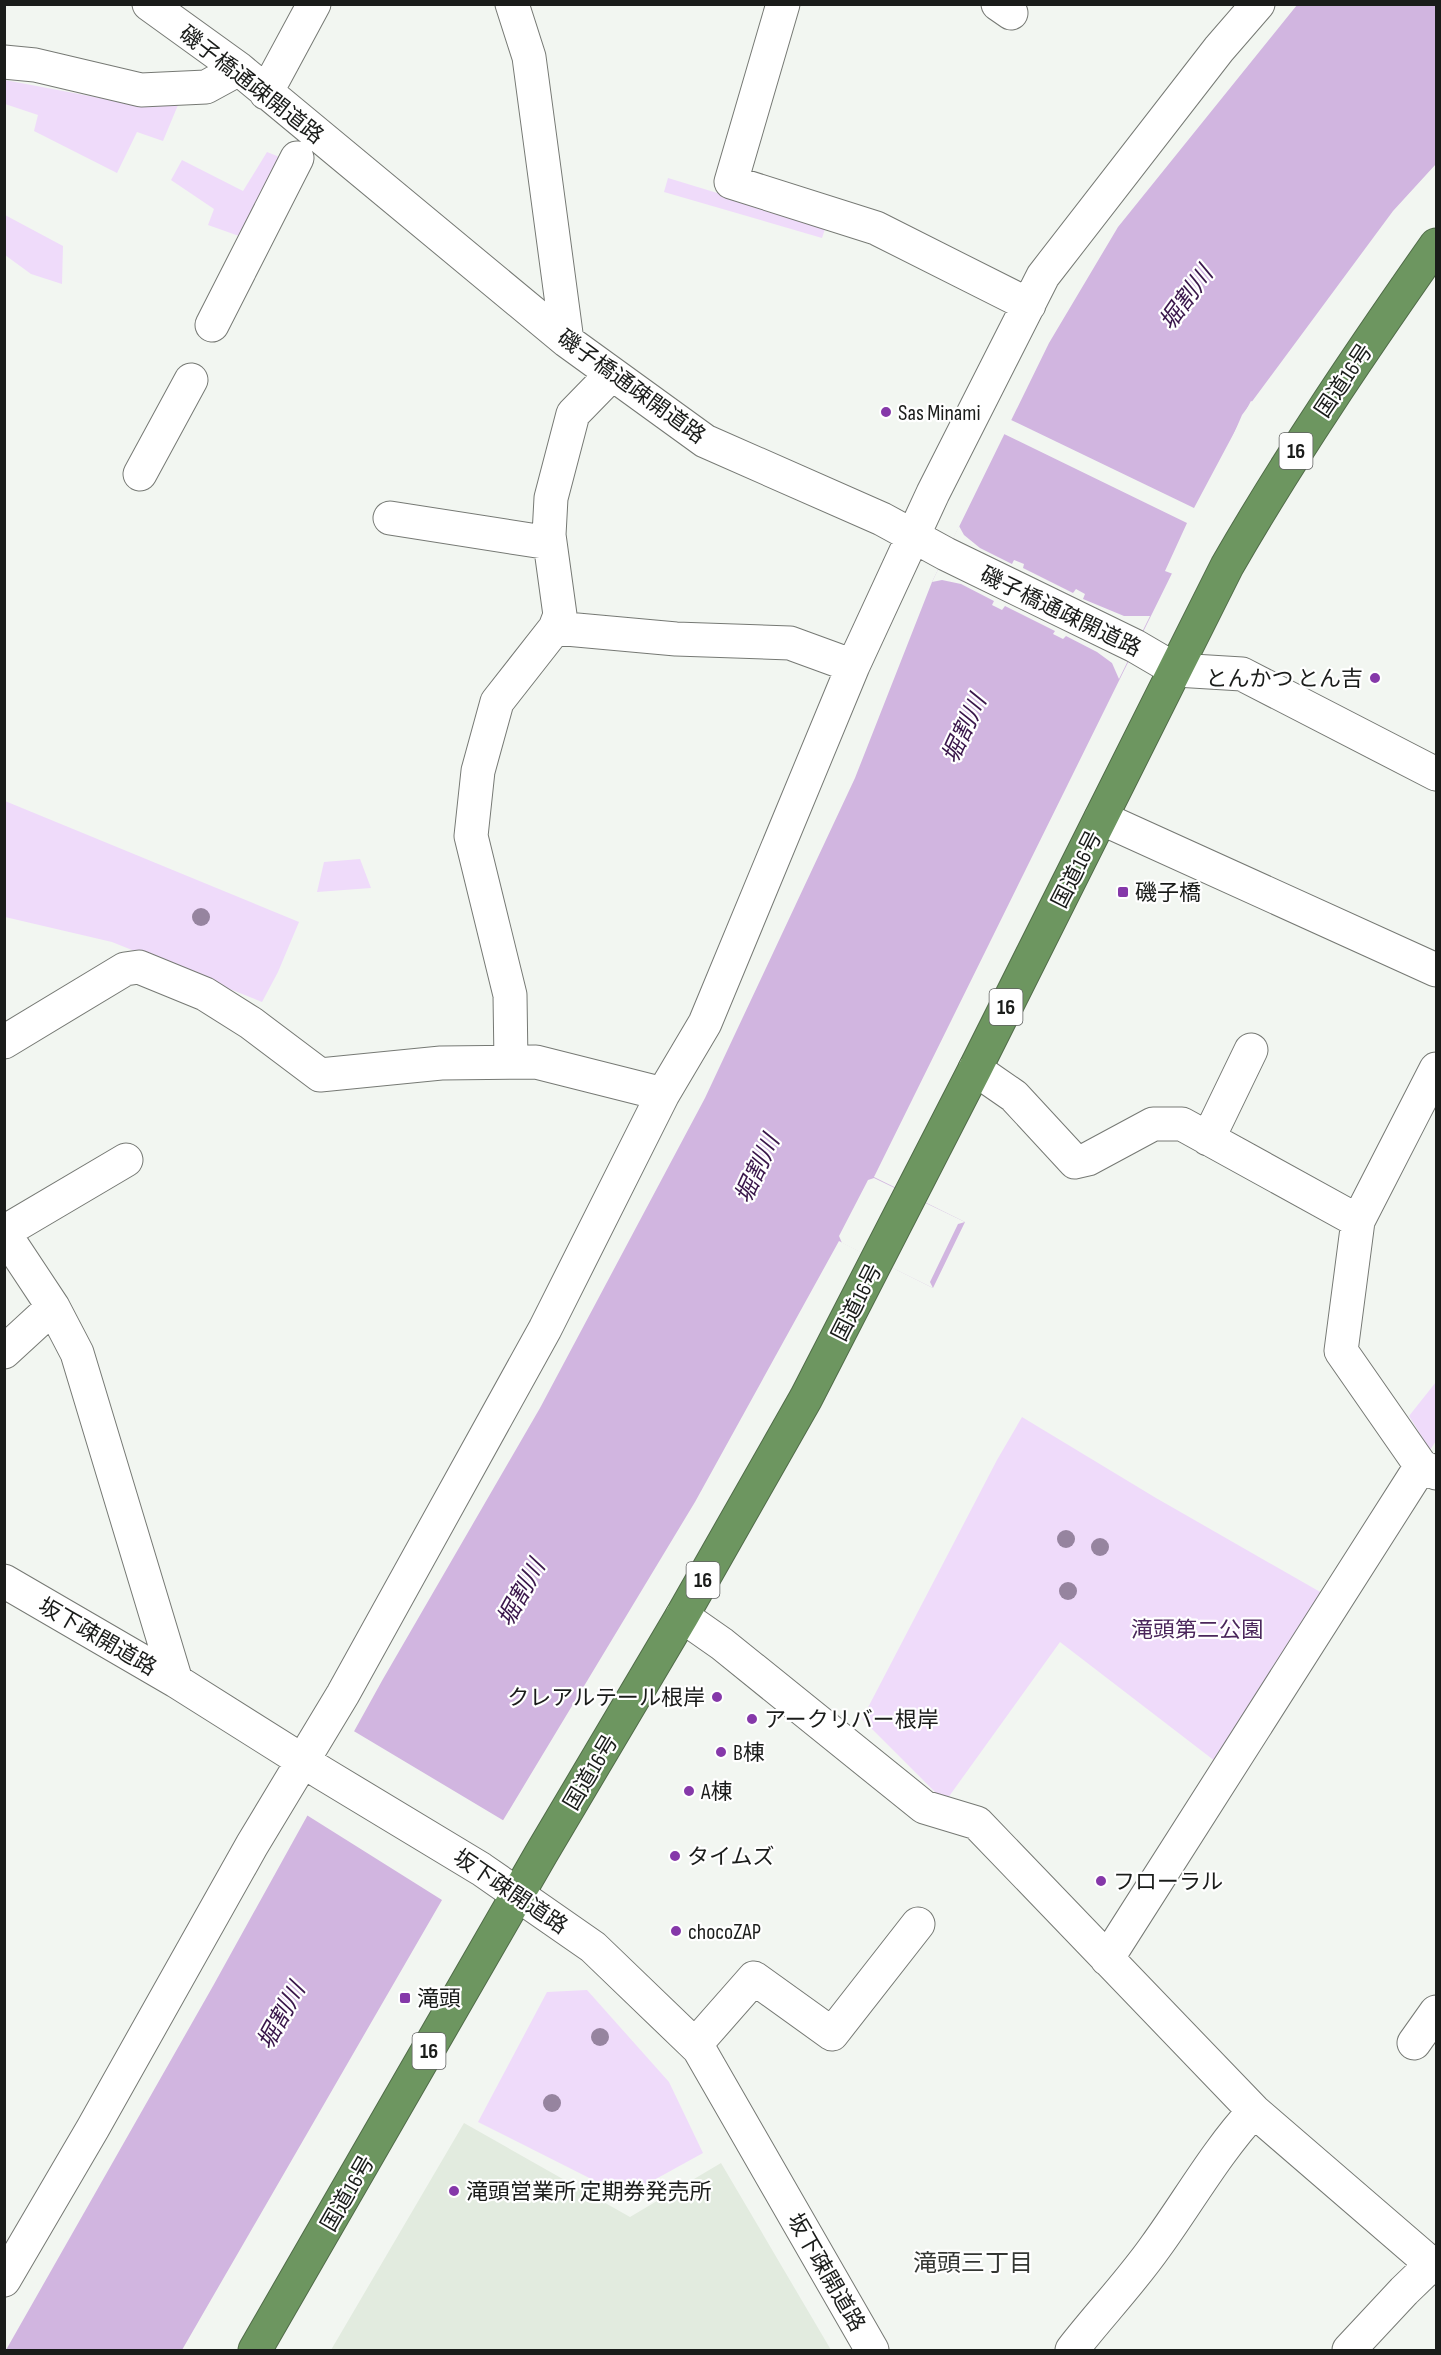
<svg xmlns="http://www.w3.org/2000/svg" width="1441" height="2355" font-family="'Sofia Sans Condensed','Noto Sans JP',sans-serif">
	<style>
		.built { fill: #e2ebdf }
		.green { fill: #efdbfa }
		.water { fill: #d1b5e0 }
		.pier { fill: #f2f6f1 }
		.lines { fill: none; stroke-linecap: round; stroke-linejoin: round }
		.minor-casing { stroke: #767974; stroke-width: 35 }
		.highway-casing { stroke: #506b48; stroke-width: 35 }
		.minor { stroke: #fff; stroke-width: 33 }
		.highway { stroke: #6d9660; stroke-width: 33 }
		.tree { fill: #96849f }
		.poi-dot { fill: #8538a9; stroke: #fff; stroke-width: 2 }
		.labels { text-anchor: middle; stroke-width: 4.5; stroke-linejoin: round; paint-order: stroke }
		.shield { fill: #fff; stroke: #5f605f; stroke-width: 1.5 }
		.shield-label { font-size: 21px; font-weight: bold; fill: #1a1c1a }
		.street-label { font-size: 22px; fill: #1a1c1a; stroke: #fff }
		.poi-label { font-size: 22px; fill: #1a1c1a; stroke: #fff; text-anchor: start }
		.park-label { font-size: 22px; fill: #4b275c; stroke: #fff }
		.water-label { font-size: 24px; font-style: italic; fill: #39164a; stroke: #fff }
		.neighbourhood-label { font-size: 24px; fill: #343733; stroke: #fff }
	</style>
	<rect width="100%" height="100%" fill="#f2f6f1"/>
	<path class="built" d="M464 2123 630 2217 721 2163 831 2350H331Z"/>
	<path class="green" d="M5 80 137 105H178L163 141 137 132 117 173 34 131 38 115 5 104Z
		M267 152 282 158 239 236 208 225 214 209 171 180 182 160 243 191Z
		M668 178 826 226 822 238 664 192Z
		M5 215 63 246 62 284 31 274 5 255Z
		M5 801 299 922 278 972 262 1002 112 942 5 917Z
		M360 859 371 888 317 892 324 862Z
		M1436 1382V1441L1430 1450 1409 1416Z
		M1022 1417 1156 1498 1329 1597 1224 1768 1060 1642 945 1802 862 1719 997 1460Z
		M587 1990 669 2082 703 2153 625 2196 478 2122 547 1992Z"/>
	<path class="water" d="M1297 5H1436V164L1393 211 1242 415 1185 547 874 1177 965 1222 933 1288 839 1241 695 1502 452 1905 196 2350H6L213 1986 383 1679 540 1408 705 1098 855 778 932 582 1049 343 1118 227Z"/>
	<path class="pier" d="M1251 401 1255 403 1245 416 1207 504 1173 574 1165 571 1187 523 1002 433 1009 419 1194 508Z
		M959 526 964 535 980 548 1012 564 1014 560 1024 564 1023 568 1073 593 1076 589 1085 594 1083 599 1124 616H1150L1119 679 1112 663 1097 652 1066 636 1063 639 1053 634 1055 631 1005 606 1002 610 992 605 994 601 961 584 942 580 932 582Z
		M874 1178 965 1222 958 1224 930 1282 933 1288 842 1243 839 1236 868 1180Z
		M352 1730 506 1822 199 2350H182L442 1900 305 1814Z"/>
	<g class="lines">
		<defs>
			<path id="minor" d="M149 4 239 69 567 341 705 441 882 519 946 554 1135 646 1176 670 1242 674 1436 774
				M512 4 529 57 567 341
				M783 4 731 182 876 228 1029 305
				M998 4 1011 13
				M4 62 35 65 141 90 206 87 239 69
				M266 93 314 4
				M212 325 297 158
				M140 474 191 380
				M390 518 550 543
				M555 628 676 639 790 643 853 666
				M1101 818 1436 970
				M4 1042 125 969 139 967 205 994 251 1023 320 1075 441 1063 536 1062 663 1094
				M511 1062 510 995 471 836 478 771 497 702 555 628 560 615 549 535 551 498 573 414 612 374
				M975 1069 1014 1096 1075 1162 1088 1159 1153 1124H1182L1358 1221
				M1436 1069 1358 1221 1341 1351 1421 1466 1436 1473
				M1208 1139 1251 1050
				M4 1232 126 1160
				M4 1233 53 1307 77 1353 176 1681
				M4 1352 53 1307
				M4 1581 176 1681 322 1773 481 1869 593 1947 699 2049 872 2350
				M682 1616 722 1644 924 1807 977 1823 1254 2111 1436 2268
				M1107 1959 1421 1466
				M1414 2043 1436 2012
				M695 2045 754 1978 832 2034 918 1924
				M4 2280 93 2128 252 1845 343 1694 545 1329 663 1094 705 1023 853 666 933 493 1043 276 1219 49 1258 4
				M1072 2350C1099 2315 1130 2283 1156 2246 1188 2202 1216 2152 1254 2111
				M1349 2350 1404 2291 1432 2264"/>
			<path id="highway" d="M255 2350 541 1854 682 1616 806 1398 975 1069 1227 566C1291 455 1363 349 1436 245"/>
		</defs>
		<use href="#minor" class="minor-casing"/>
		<use href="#highway" class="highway-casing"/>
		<use href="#minor" class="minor"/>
		<use href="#highway" class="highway"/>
	</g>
	<g class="tree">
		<circle cx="201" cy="917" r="9"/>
		<circle cx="1066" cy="1539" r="9"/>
		<circle cx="1100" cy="1547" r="9"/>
		<circle cx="1068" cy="1591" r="9"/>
		<circle cx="600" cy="2037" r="9"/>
		<circle cx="552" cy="2103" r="9"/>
	</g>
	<g class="poi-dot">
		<circle cx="886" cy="412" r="6"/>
		<circle cx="1375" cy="678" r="6"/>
		<rect x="1117" y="886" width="12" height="12" rx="3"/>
		<circle cx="717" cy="1697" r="6"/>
		<circle cx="752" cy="1719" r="6"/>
		<circle cx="721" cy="1752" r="6"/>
		<circle cx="689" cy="1791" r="6"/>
		<circle cx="675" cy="1856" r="6"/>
		<circle cx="1101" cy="1881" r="6"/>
		<circle cx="676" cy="1931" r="6"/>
		<rect x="399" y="1992" width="12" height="12" rx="3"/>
		<circle cx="454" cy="2191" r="6"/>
	</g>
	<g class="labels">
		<g class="shield">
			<rect x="1279.5" y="433" width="33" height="36" rx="4.5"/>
			<rect x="989.5" y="989" width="33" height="36" rx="4.5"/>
			<rect x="686.5" y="1562" width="33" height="36" rx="4.5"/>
			<rect x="412.5" y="2033" width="33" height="36" rx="4.5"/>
		</g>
		<g class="shield-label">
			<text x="1296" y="458">16</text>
			<text x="1006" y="1014">16</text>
			<text x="703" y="1587">16</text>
			<text x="429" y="2058">16</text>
		</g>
		<g class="street-label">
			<text transform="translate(252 84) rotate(38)" y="8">磯子橋通疎開道路</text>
			<text transform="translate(1343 380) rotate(-56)" y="8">国道16号</text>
			<text transform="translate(632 386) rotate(36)" y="8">磯子橋通疎開道路</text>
			<text transform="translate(1061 611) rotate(26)" y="8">磯子橋通疎開道路</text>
			<text transform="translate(1076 869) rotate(-63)" y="8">国道16号</text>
			<text transform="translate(856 1302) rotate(-63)" y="8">国道16号</text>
			<text transform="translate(98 1636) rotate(30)" y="8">坂下疎開道路</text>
			<text transform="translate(590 1772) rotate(-59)" y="8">国道16号</text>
			<text transform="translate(511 1891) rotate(34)" y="8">坂下疎開道路</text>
			<text transform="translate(347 2193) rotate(-60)" y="8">国道16号</text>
			<text transform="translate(827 2272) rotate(60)" y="8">坂下疎開道路</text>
		</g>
		<g class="poi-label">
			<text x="898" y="420">Sas Minami</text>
			<text x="1363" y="686" text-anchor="end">とんかつ とん吉</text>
			<text x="1135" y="900">磯子橋</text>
			<text x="705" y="1705" text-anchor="end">クレアルテール根岸</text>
			<text x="764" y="1727">アークリバー根岸</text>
			<text x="733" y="1760">B棟</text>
			<text x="701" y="1799">A棟</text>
			<text x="687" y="1864">タイムズ</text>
			<text x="1113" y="1889">フローラル</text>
			<text x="688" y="1939">chocoZAP</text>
			<text x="417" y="2006">滝頭</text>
			<text x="466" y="2199">滝頭営業所 定期券発売所</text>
		</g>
		<g class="park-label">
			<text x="1197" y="1637">滝頭第二公園</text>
		</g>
		<g class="water-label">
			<text transform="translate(1186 298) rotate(-54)" y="8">堀割川</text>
			<text transform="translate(964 729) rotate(-65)" y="8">堀割川</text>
			<text transform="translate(757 1169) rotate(-65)" y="8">堀割川</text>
			<text transform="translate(521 1593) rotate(-61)" y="8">堀割川</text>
			<text transform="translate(281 2016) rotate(-61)" y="8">堀割川</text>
		</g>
		<g class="neighbourhood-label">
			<text x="973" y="2271">滝頭三丁目</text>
		</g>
	</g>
	<rect width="1441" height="2355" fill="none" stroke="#1a1c1a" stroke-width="12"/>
</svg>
